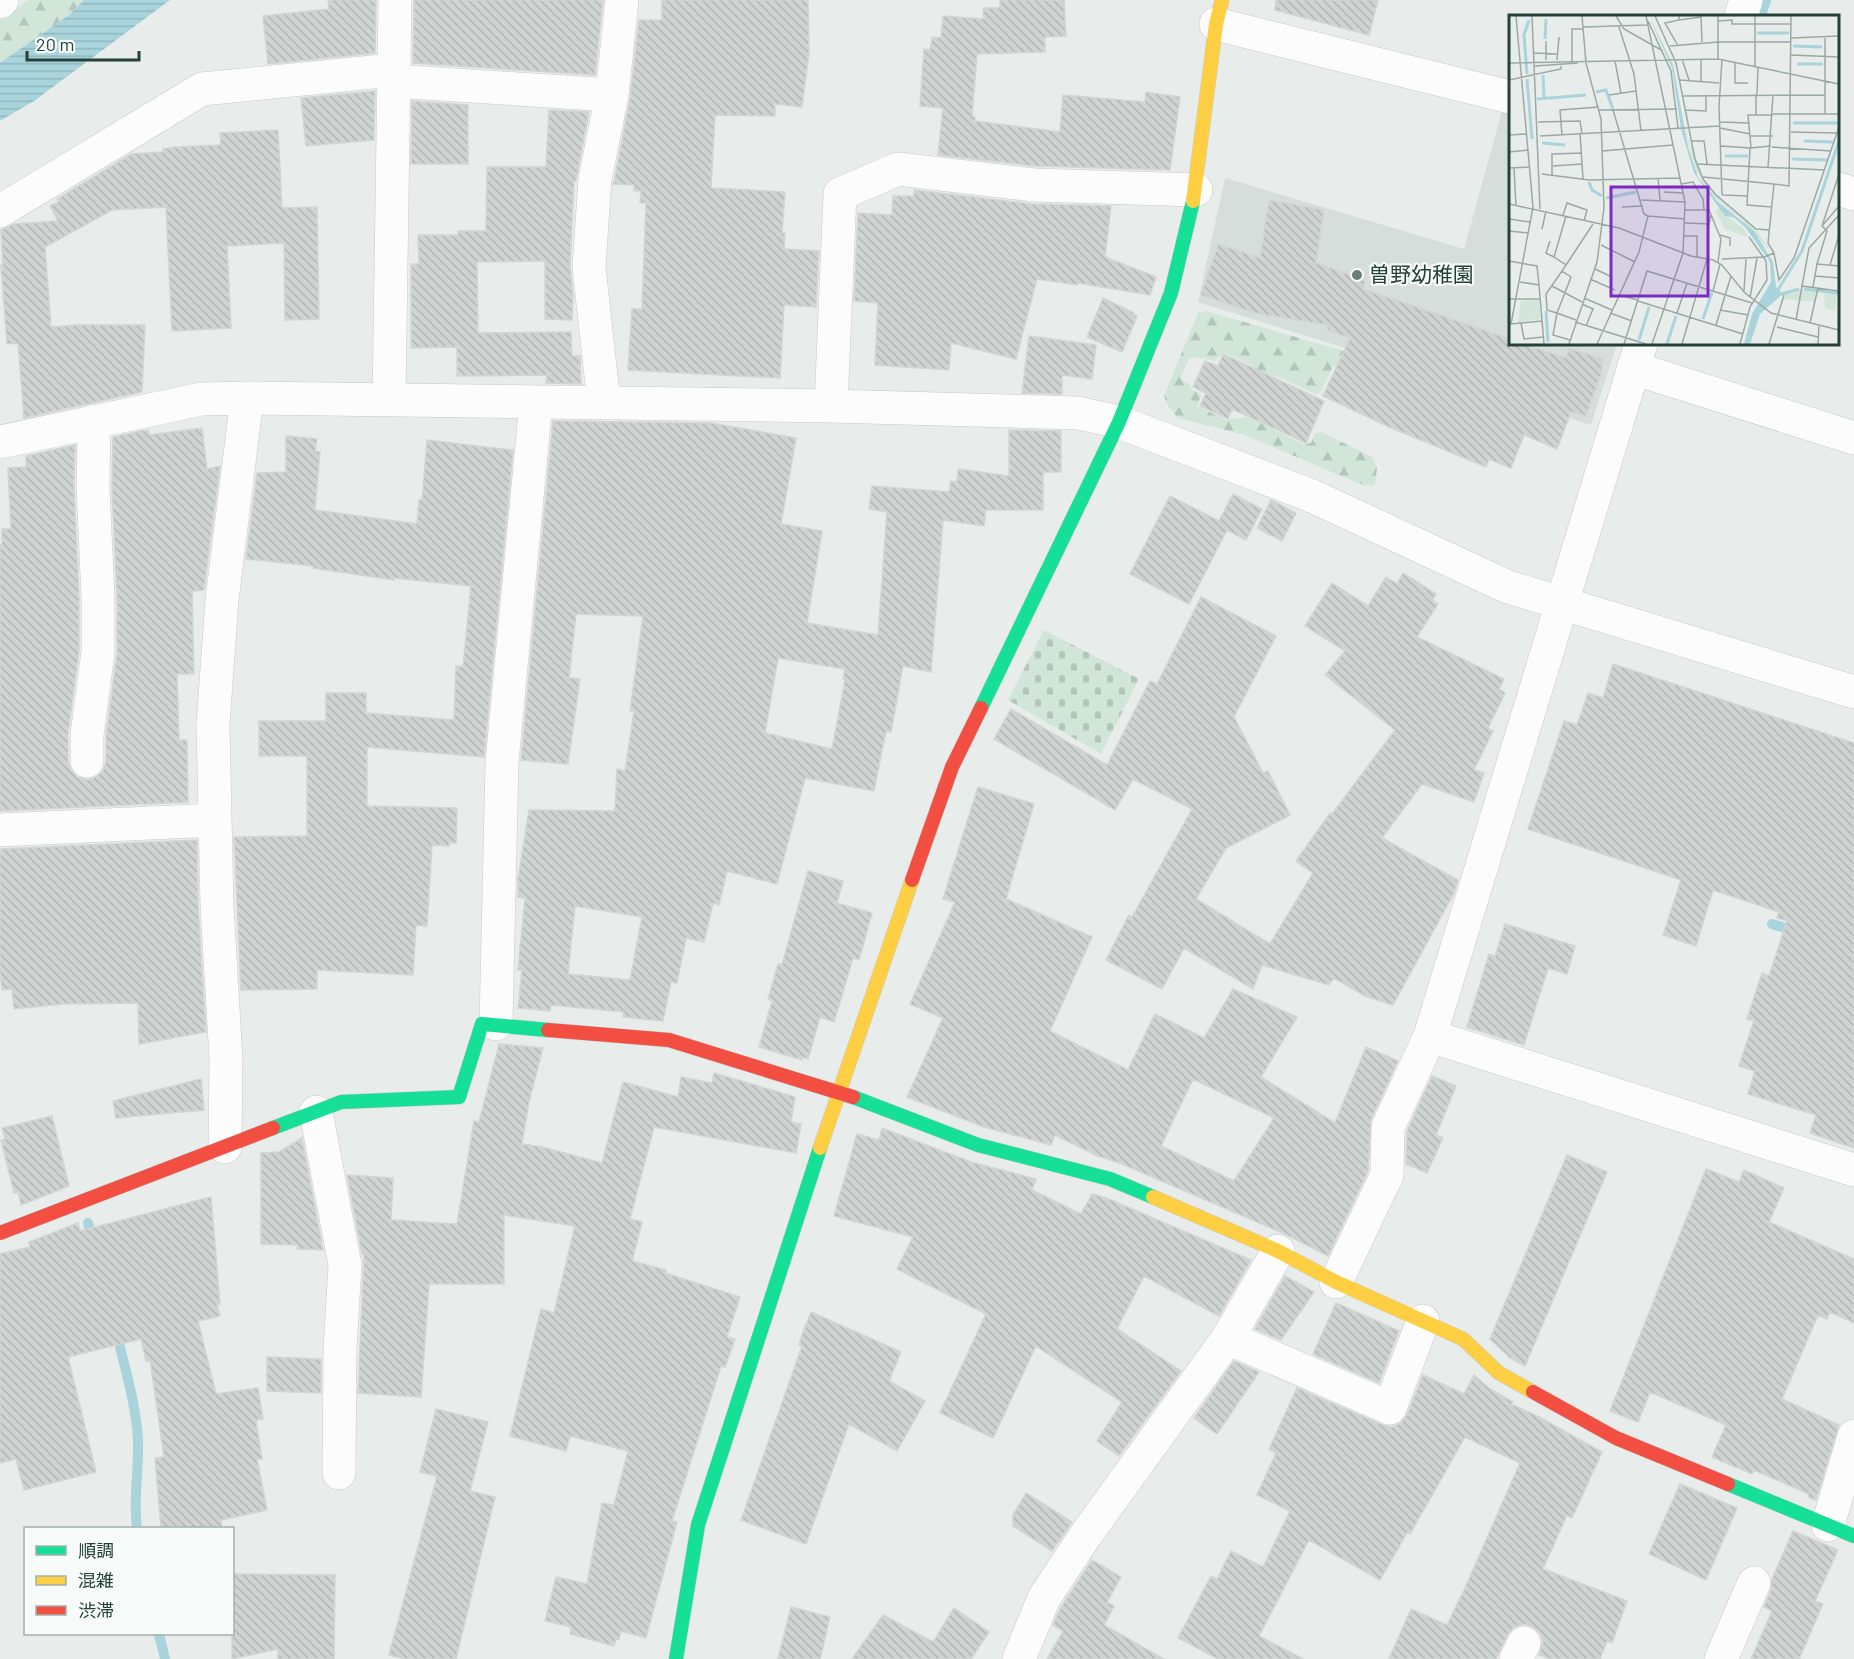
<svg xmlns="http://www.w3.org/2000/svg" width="1854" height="1659" font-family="Barlow,'Noto Sans JP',sans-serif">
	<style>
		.built { fill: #d6dedb }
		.forest { fill: url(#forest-firs) }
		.cemetery { fill: url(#cemetery-stones) }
		.water { fill: url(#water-rules) }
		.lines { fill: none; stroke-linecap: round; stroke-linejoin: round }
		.stream { stroke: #a9d4db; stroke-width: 10 }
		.building { fill: url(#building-back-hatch); stroke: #d1d6d4; stroke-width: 1.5; fill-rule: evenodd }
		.street-casing { stroke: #c5cac8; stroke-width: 34 }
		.fast-casing { stroke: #c3cbc8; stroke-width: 15 }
		.slow-casing { stroke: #c3cbc8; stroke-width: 15 }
		.jam-casing { stroke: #c3cbc8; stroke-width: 15 }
		.street { stroke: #fcfcfc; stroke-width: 33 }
		.fast { stroke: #16e098; stroke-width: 14 }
		.slow { stroke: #ffcf43; stroke-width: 14 }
		.jam { stroke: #f24e42; stroke-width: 14 }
		.poi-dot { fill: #697e78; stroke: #f7fbf9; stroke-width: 2 }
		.labels { text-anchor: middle; stroke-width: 4.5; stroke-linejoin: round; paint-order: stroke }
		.poi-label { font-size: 21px; fill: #24423a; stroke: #f7fbf9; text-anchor: start }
		.inset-river { fill: none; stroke: #a9d4db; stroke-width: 3 }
		.inset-road { fill: none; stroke: #9aa9a4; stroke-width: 1.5 }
		.view { fill: #7b2cbf; fill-opacity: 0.15; stroke: #7b2cbf; stroke-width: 3 }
		.inset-edge { fill: none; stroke: #24423a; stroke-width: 3 }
	</style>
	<defs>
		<pattern id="forest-firs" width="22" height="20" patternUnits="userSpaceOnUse" patternTransform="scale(1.5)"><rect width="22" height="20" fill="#d1e6d8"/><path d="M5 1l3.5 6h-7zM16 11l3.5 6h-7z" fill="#b3c6ba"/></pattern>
		<pattern id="cemetery-stones" width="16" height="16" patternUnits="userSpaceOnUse" patternTransform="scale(1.5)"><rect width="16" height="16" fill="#d1e6d8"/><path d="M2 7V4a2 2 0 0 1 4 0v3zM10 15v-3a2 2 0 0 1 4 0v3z" fill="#b3c6ba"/></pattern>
		<pattern id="water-rules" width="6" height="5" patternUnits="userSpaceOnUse" patternTransform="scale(1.5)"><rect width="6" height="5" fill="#a9d4db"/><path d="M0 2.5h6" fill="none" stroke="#91b7bd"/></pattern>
		<pattern id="building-back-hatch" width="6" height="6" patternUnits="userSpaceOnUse" patternTransform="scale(1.5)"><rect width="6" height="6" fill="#cfd4d2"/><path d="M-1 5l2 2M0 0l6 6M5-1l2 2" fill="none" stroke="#b2b7b5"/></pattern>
	</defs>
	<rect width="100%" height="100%" fill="#e8edeb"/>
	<path class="built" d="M1502 111 1510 113V344H1617L1591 425 1198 302 1225 178 1464 249Z"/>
	<path class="forest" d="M29 0H84L69 15 0 63V19Z
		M1206 311 1389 364 1338 365 1333 367 1320 393 1316 394 1274 375 1267 378 1254 376 1253 366 1225 353H1222L1216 361 1192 357 1189 359 1181 376 1182 380 1190 385 1191 389 1199 393 1201 396 1197 406 1226 420 1247 417 1304 444 1311 443 1315 433 1322 432 1372 457 1377 468 1375 485 1365 486 1245 435 1178 418 1169 408 1164 396 1198 313Z"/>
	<path class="cemetery" d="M1044 630 1139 679 1101 754 1008 700Z"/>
	<path class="water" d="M84 0H170L34 101 0 121V63L69 15Z"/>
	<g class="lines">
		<path class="stream" d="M1761 16 1766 0
			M1772 924 1798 932
			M88 1223 93 1242
			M116 1330C124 1366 136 1403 138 1440 139 1470 133 1499 137 1528
			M159 1634 165 1659"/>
	</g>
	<path class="building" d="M328 0H376L375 53 268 64 263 16 329 9Z
		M414 0H603L595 75 413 63Z
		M662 0H808L809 53 802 107 775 104V116L715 115 711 188 785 192 782 233H785L784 249 819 251 816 307 784 305 780 378 628 370 632 309H642L646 203H640L641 191H634V185L613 184 614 182 630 99 639 20H662Z
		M1000 0H1064L1066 36 1045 37V52L977 54 972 116 975 117V121L1060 132 1063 95 1145 102 1146 92 1180 97 1170 170 1035 166 938 155 943 108 920 106 924 49 930 50 932 37 941 38 943 16 984 19 983 8H1000Z
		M1276 0H1378L1369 35 1275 10Z
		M375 91 374 140 306 146 301 98Z
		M412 101 468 105V164H411Z
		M549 110 589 112 576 181H574L570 266 573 295 572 320 545 319V261L477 262 478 333 571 332 572 356H580L581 384 546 383 547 375 457 376V347L411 348V264H419L418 235H458V231H486L487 167H546Z
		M278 130 282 208 317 207 319 319 285 320 284 243 227 246 231 328 172 331 166 207 112 210 45 247 51 327 79 325H145L142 392 24 418 18 343 7 344 1 265H3L1 230 14 224 58 221 50 206 59 202 57 199 131 154 163 152V149L175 147 221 145 220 133Z
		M914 190 1032 204 1111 206 1105 257 1156 277 1150 295 1077 283V285L1037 279 1016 359 951 343 949 370 875 365 878 303 854 301 858 213 892 215 893 196H914Z
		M1269 200 1324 210 1316 263 1365 280 1363 289 1510 339V344H1523L1566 358 1569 348 1602 359V371L1586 416 1571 412 1557 449 1524 435 1511 468 1489 459 1486 467 1387 426 1323 396 1350 338 1327 330 1328 325 1255 313 1201 295 1218 244 1260 258Z
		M1103 298 1134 313 1133 315 1137 316 1122 352 1087 337Z
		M1029 336 1096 345 1092 379 1062 375V394L1022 393Z
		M1223 354 1324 401 1306 443 1232 409 1228 419 1200 406 1206 393 1193 387 1205 361 1218 366Z
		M553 421 711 423 796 438 781 524 822 531 807 623 878 635 887 512 869 509 872 486 949 492 951 481 957 482 958 469 1009 476V430L1061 431V472H1043V510H986L984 526 943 520 931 672 903 666 891 732 886 731 874 791 805 778 777 884 727 871 719 905 713 903 704 942 686 938 677 983 671 982 663 1021 623 1017 624 1012 551 1005 550 1011 518 1008 522 970H518L525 898 518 897V879L529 810 615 811 617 769 625 771 634 711H630L643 616 576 614 569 678 580 679 568 764 521 760ZM778 658 845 669 843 679 845 680 832 749 765 733ZM575 906 642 917 630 980 568 974Z
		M202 428 207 469 220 466 204 590 192 591 194 674H177L179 740H187L188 802 0 811V545H2V529H11L8 468 26 467V456L75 445 74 489 79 597V651L68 733V761L71 770 77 777 88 780 96 777 103 771 106 762V736L117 654V596L112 488 113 437 141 431 148 430 149 435Z
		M286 436 317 439 315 451 320 452 315 510 417 524 419 500H422L427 440 513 450 484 757 367 747V806L457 808 456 843H449V846L432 845 427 926 416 925 413 975 317 970V989L241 990 234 837 307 836V756H259V721H326V693H366V713L454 720 456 666 463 667 471 586 394 578V580L313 568V566L246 559 257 473 286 472Z
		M1233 494 1262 509 1246 540 1227 530 1189 604 1130 574 1170 496 1219 521Z
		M1271 500 1296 513 1282 541 1257 528Z
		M1403 573 1436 594 1432 600 1438 604 1417 637 1504 679 1499 689 1505 693 1488 728 1493 731 1474 770 1484 773 1474 802 1422 784 1382 838 1458 880 1454 893 1393 1005 1365 996 1334 978 1329 985 1262 965 1253 989 1184 948 1162 989 1106 960 1129 915 1132 917 1192 809 1133 779 1115 810 994 739 1011 709 1107 765 1150 681 1157 684 1201 597 1276 636 1234 717 1263 773 1268 771 1290 815 1226 848 1196 899 1270 944 1313 873 1296 861 1330 813 1332 814 1395 730 1325 675 1345 651 1305 626 1332 583 1368 606 1386 577 1397 584Z
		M1613 664 1854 743V1148L1810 1133 1816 1115 1748 1094 1755 1071 1739 1066 1754 1021 1747 1019 1762 973 1769 976 1787 921 1777 918 1779 912 1713 890 1696 946 1663 935 1681 880 1528 829 1564 721 1577 725 1588 693 1603 698Z
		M978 787 1034 804 1006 899 1092 937 1050 1031 1128 1070 1155 1014 1204 1038 1233 989 1297 1017 1261 1077 1335 1123 1366 1047 1398 1061 1371 1120 1368 1171 1328 1256 1285 1234 1117 1162 1098 1156 1055 1135 1051 1145 984 1127 907 1097 943 1018 910 1004 955 902 943 899ZM1193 1079 1274 1118 1234 1181 1161 1146Z
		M197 840 198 906 206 1032 139 1044 138 1003 63 1004 14 1009 12 989 2 990 0 972V849Z
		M808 871 843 881 837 903 872 913 859 960 853 958 834 1022 820 1017 808 1059 802 1057V1060L759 1047 772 1001 768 999 778 964 782 965Z
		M1505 924 1575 946 1567 974 1548 968 1524 1045 1467 1027 1489 954 1495 956Z
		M499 1044 543 1048 529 1102 522 1144 542 1147 602 1163 623 1082 678 1097 681 1077 712 1083 714 1073 795 1097 791 1122 801 1124 796 1153 654 1127 630 1219 642 1222 632 1261 666 1270 665 1273 740 1297 727 1337 735 1339 725 1367 721 1366 672 1521 677 1522 646 1638 621 1631 619 1639 616 1638 614 1646 570 1634 571 1627 545 1621 556 1577 587 1584 602 1503 614 1505 628 1451 570 1436 566 1451 510 1436 541 1309 554 1313 575 1226 504 1215V1284H429L421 1397 358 1393 364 1254H362L347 1175 393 1178 391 1220 457 1224 474 1121 479 1122Z
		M1432 1076 1456 1086 1436 1135 1443 1138 1427 1173 1406 1164 1407 1131Z
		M201 1079 204 1110 116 1118 113 1101Z
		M52 1116 69 1186 21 1205 18 1192 14 1193 1 1140 5 1139 2 1128Z
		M882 1128 971 1162 1036 1179 1032 1190 1081 1214 1092 1194 1104 1197 1251 1260 1219 1316 1144 1276 1117 1329 1181 1371 1119 1456 1097 1441 1122 1402 1036 1346 993 1438 940 1413 986 1314 897 1269 913 1237 834 1216 857 1134 879 1140Z
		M302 1138 323 1250 297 1249 298 1245 261 1244V1153L279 1152Z
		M1567 1155 1607 1172 1525 1366 1510 1358 1490 1339Z
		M1706 1169 1739 1182 1744 1170 1784 1188 1769 1222 1854 1259V1323L1830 1312 1827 1319 1818 1315 1782 1399 1839 1425 1816 1500 1808 1497 1809 1494 1754 1470 1752 1474 1712 1457 1726 1425 1650 1392 1638 1422 1610 1411Z
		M211 1197 220 1304 217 1305 220 1316 198 1321 216 1394 258 1388 263 1419 256 1420 262 1459H257L267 1510 221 1520 222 1528H161L155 1458 164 1457 150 1360 146 1361 141 1339 68 1357 96 1472 24 1490 16 1459 0 1463V1254L30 1247 29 1242 78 1223 80 1231Z
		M1285 1276 1314 1292 1281 1340 1255 1329Z
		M1336 1303 1399 1331 1379 1383 1313 1354Z
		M811 1312 901 1352 889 1381 925 1401 897 1451 849 1424 806 1544 741 1520 802 1346 799 1345 803 1332Z
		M267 1357 321 1359V1393L267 1391Z
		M1234 1361 1259 1372 1217 1434 1194 1418Z
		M1423 1375 1464 1394 1474 1375 1490 1389 1513 1402 1511 1404 1539 1417 1602 1452 1572 1518 1567 1515 1543 1569 1627 1601 1612 1643 1607 1641 1600 1659H1551L1539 1655 1543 1642 1540 1633 1533 1627 1523 1624 1514 1627 1508 1634 1496 1659H1389L1411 1609 1447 1625 1465 1588 1520 1463 1465 1437 1410 1534 1407 1533 1380 1580 1309 1540 1259 1636 1303 1659H1218L1178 1638 1211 1576 1217 1579 1231 1551 1263 1567 1290 1511 1257 1495 1276 1453 1269 1449 1297 1388 1383 1425 1392 1427 1401 1423 1407 1415Z
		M436 1409 488 1422 470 1491 495 1497 456 1659H405L389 1655 437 1476 420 1472Z
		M1680 1484 1737 1508 1706 1580 1649 1554Z
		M1026 1493 1072 1522 1052 1551 1013 1526V1515Z
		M1793 1531 1838 1550 1815 1601 1823 1604 1799 1659H1751L1772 1611 1764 1607 1771 1590 1772 1579Z
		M1092 1560 1121 1577 1107 1602 1114 1606 1104 1625 1164 1659H1047L1063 1631 1053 1625 1061 1607Z
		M232 1574 335 1575 334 1659H278V1649L232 1659Z
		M791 1607 830 1617 820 1659H778Z
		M954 1608 989 1632 971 1659H852L883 1615 933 1642Z"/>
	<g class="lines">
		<defs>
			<path id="street" d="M0 2 2 0
				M1741 16 1746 0
				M1216 24 1510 97
				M393 81 612 95
				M1838 189 1854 194
				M0 211 202 89 393 70
				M1641 344 1430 1036 1854 1170
				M1633 368 1854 438
				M389 400 395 0
				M604 403 589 267 595 179 612 95 622 0
				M831 406 840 194 898 169 1034 185 1196 190
				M0 442 201 399 247 398 831 406 1078 413 1119 422 1312 496 1508 587 1854 692
				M87 761V735L98 652V597L93 488 94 421
				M0 830 215 820
				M496 1024 502 762 536 402
				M316 1112 345 1265 340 1349 339 1473
				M225 1147 226 1059 217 906 213 724 222 600 247 398
				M1336 1282 1387 1175 1388 1127 1430 1036
				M1228 1338 1390 1408 1423 1321
				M1828 1525 1854 1436
				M1019 1659 1044 1598 1085 1536 1228 1338 1278 1251
				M1516 1659 1524 1643
				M1721 1659 1754 1583"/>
			<path id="fast" d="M981 708 1119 422 1171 293 1193 201
				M853 1097 978 1145 1110 1179 1153 1197
				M273 1128 341 1102 459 1097 482 1024 548 1030
				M1728 1484 1854 1536
				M676 1659 698 1525 820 1148"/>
			<path id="slow" d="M1193 201 1216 24 1222 0
				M820 1148 912 880
				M1153 1197 1278 1251 1336 1282 1463 1339 1499 1373 1533 1392"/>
			<path id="jam" d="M912 880 952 767 981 708
				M548 1030 669 1040 853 1097
				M0 1233 273 1128
				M1533 1392 1616 1438 1728 1484"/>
		</defs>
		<use href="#street" class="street-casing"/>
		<use href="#fast" class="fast-casing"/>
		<use href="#slow" class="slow-casing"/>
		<use href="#jam" class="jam-casing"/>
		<use href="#street" class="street"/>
		<use href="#fast" class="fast"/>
		<use href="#slow" class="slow"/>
		<use href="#jam" class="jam"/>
	</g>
	<circle class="poi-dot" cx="1357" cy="275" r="6"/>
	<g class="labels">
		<g class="poi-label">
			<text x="1369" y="282">曽野幼稚園</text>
		</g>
	</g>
	<g transform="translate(1509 15)">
		<rect width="330" height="330" fill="#e8edeb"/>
		<path d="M176 114 199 174 248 216 263 238 233 205 198 176 185 150ZM315 275 328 277 326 296 316 293Z" fill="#d1e6d8"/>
		<path d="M212 193 213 198 235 214 240 223 216 214 206 195ZM289 274 308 276 306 287 275 284 276 279ZM30 285 32 304 9 307 12 286Z" fill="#d1e6d8"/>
		<path d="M140 1 164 50 179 132 189 162 208 186 245 216 264 247 267 272 274 279 251 299 241 329H235L243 299 262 267 261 247 236 212 224 202 216 201 185 158 172 114 163 53Z" fill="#a9d4db"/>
		<path class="inset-river" d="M248 18H280M36 24 37 4M284 31 313 32M288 49H314M18 59 15 20 20 5M34 60 35 82M18 64 23 124M87 77 97 75 104 94M28 84 77 80M284 108H330M295 126 324 127M33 128 56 130M216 141H239M283 144 318 145M80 167 83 175 93 181M97 183 127 177M295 274 329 278M267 278 293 236 330 126M272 279 290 274M37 296 39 327M194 304 203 277M130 325 140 292M158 329 167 301"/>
		<path class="inset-road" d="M23 1 31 194M73 1 77 48M107 1 115 14 154 36M137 1 176 187 174 238 143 329M146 1 167 48 186 144 194 164 206 179 247 214 260 215M192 1 193 27M209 1V44M246 1V51M282 1 280 171 265 169 259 228 265 238 270 265 285 243 330 112M170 5 192 2M139 6 162 56 169 113M209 6 223 5V9H282M74 12 138 10M110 12 125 59 132 116M282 23 330 21M316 23V99M209 27H282M168 29 156 8 170 5V1M161 31 209 27M25 38 48 39M282 40 330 42M173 44 180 65M192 44V66M213 44 210 92 213 180M37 45V26M48 45 50 22M106 46 112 78M63 47V14H74M0 48 209 44 330 69M226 48V68H239M26 51 69 48M0 65 52 54V51M171 65 210 68M247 79V100M248 79 249 52M100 80 127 76M174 81 316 80M90 95 168 94M176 95 197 96V80M264 99H330M29 107 71 106 73 119M211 107 240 108M211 113 241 119M282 117 328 118M71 119 74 164M0 120 18 119M53 120 51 95 90 92M31 121 211 111M241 121H264M182 126H195L198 149M212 131 241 133 238 190 263 192M263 132 322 136M241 133 262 131M242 133 239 100H264M93 136 164 130M0 137 19 135M188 149 316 155M44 151 73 149M259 152 264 80M0 153 20 152M5 153 7 191M33 159 80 165 171 163M330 159 313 211 330 191M43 160V139L73 138M194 162 265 169M149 163 151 185M172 169 184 167 194 184 195 195M155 177 174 178M213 180 239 181M132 185 176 187M0 189 110 213 182 241 204 245 213 250 235 277 262 298 330 315M113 192 134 191M176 195H200L212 224 209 247M54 200 58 188 78 195 75 206M330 200 300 233 293 271 330 276M57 201 45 242 57 250 53 256 62 262 48 298 67 305M139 201 176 204M0 204 21 207M176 208 200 209 202 200M33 214 37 196M0 216 20 218M211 220 221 223V231M175 221H188V242M41 226 37 238 45 242M92 230 126 247M213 244 255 242 265 238M0 246 28 251 30 270M308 249 318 216 313 211M57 250 84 209M321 250 330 220M86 254 103 262M53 256 37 279 38 295 48 298 44 320 61 325M306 261 330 263M81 264 106 275M11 267 30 270 35 329M43 271 73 287M304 272 308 249 330 251M204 276 211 249M235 276 237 244M110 280 129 285M75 283 103 295M241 283 248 243M0 284H31M129 286 234 319M73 289 84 294 77 311M211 295 239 300M101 298 123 306M168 298 178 268M287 305 293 271M66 307 137 329M12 308 15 324 34 322M301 308 309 273M1 309 33 306M2 309 24 192 7 1M207 310 222 261M268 312 309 322M60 329 88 247 95 193 92 104 77 48M88 329 130 237 139 201 135 199 104 95M115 329 138 256 243 288M173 329 198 244M231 329 241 292 258 265 257 246 240 222M260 329 275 280M309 329 310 310"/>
		<path class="view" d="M102 172H199V281H102Z"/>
		<rect width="330" height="330" class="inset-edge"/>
	</g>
	<rect x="24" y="1527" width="210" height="108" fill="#f7fbf9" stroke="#a3b1ad" stroke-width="1.5"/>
	<rect x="36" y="1546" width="30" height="9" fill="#16e098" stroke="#a3b1ad" stroke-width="1.5"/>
	<text x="78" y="1557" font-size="18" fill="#24423a">順調</text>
	<rect x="36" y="1576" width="30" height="9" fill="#ffcf43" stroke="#a3b1ad" stroke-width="1.5"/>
	<text x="78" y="1587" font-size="18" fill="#24423a">混雑</text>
	<rect x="36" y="1606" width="30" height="9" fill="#f24e42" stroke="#a3b1ad" stroke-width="1.5"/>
	<text x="78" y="1617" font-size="18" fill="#24423a">渋滞</text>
	<path d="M27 51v9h112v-9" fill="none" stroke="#24423a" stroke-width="3"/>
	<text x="36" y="51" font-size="18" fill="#24423a" stroke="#f7fbf9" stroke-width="4.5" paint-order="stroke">20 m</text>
</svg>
